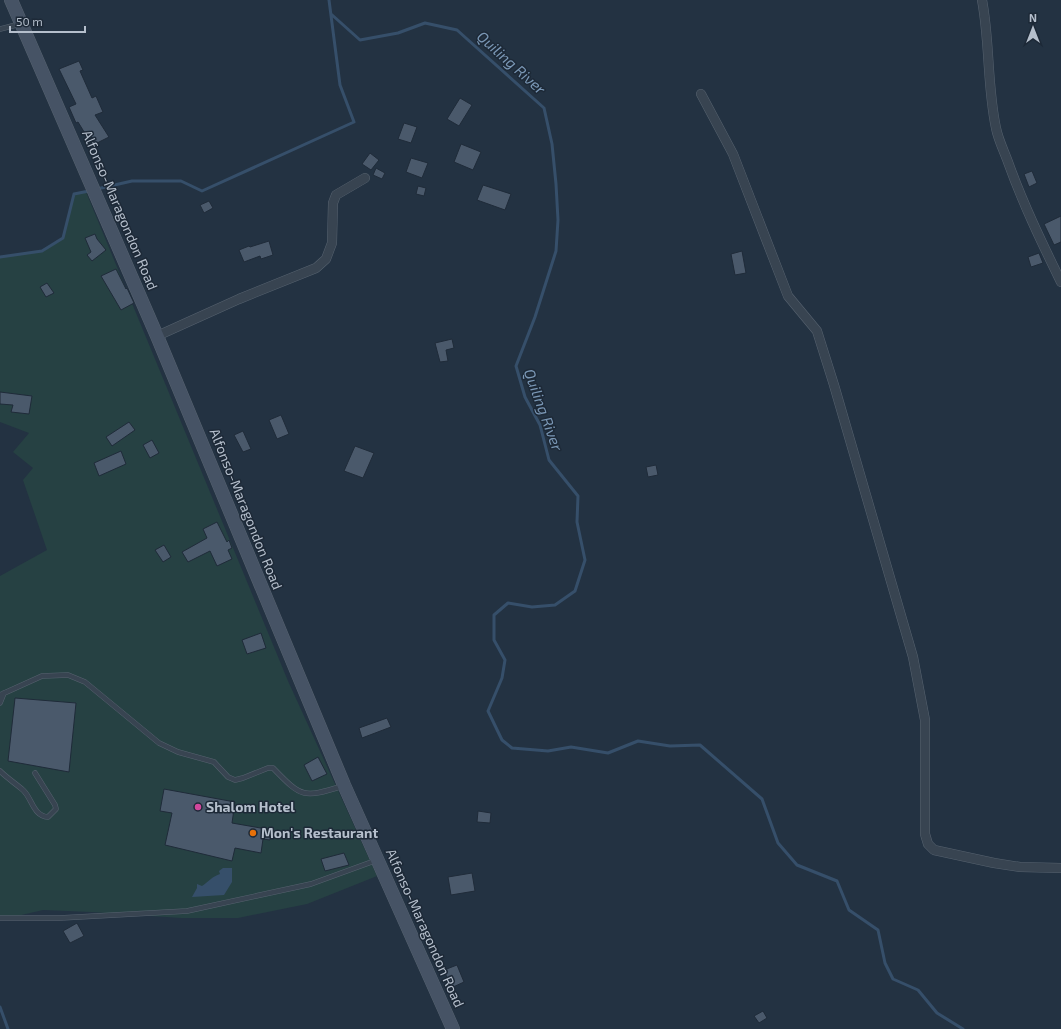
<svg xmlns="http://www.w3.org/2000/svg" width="1061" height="1029" font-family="'Exo 2',sans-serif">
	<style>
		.green { fill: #264143 }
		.water { fill: #364f6a }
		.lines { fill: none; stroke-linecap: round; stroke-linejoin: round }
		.stream { stroke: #364f6a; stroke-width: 3 }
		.building { fill: #4a596b; stroke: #1f2b39 }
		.lane-casing { stroke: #56626f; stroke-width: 5.5 }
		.street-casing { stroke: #56626f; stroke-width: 10 }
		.secondary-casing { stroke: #56626f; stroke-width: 14 }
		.lane { stroke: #384451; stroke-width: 4.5 }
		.street { stroke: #384451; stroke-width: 9 }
		.secondary { stroke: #465365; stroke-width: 13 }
		.hotel-dot { fill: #d1479c; stroke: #1d2937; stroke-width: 1.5 }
		.food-dot { fill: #e8710a; stroke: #1d2937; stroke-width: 1.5 }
		.labels { text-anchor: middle; stroke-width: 3; stroke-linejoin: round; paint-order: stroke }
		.street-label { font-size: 14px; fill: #b5bfcc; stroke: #1d2937 }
		.poi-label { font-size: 14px; font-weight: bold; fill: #b5bfcc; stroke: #1d2937; text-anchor: start }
		.water-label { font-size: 15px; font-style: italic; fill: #7a97b5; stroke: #1d2937 }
	</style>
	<rect width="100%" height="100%" fill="#233242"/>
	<path class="green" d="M86 192 288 681 377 876 307 904 238 918H181L91 912 43 910 0 920V576L47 550 23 480 33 468 13 452 29 433 0 422V257L42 251 63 238 74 194Z"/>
	<path class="water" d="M223 868H232V882L224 895 192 897 197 888V884L202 886C208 882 213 876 220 874L219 871Z"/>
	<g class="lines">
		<path class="stream" d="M331 14 360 40 398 33 425 23 457 30 544 108 552 144 556 184 558 220 556 251 535 317 516 366 525 397 540 425 549 460 578 496 577 522 585 560 575 591 555 605 532 607 508 603 494 615V640L505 660 502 678 488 711 502 740 512 748 548 751 571 747 608 753 638 741 670 746 700 745 762 799 778 843 797 865 837 881 849 910 878 930 885 963 893 979 918 990 937 1013 963 1029
			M97 189 132 181H181L202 191 354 122 340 85 329 0
			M0 257 42 251 63 238 74 194 89 191
			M0 1007 8 1029"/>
	</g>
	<path class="building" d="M79 61 83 70 80 71 92 98 96 96 103 112 95 115 109 137 95 144 90 133 86 135 78 122 76 123 69 107 76 104 59 69Z
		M460 98 472 105 459 126 447 119Z
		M404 123 417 127 411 143 398 139Z
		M461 144 481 152 473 170 454 162Z
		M370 153 379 160 371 170 362 164Z
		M411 158 428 163 422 178 406 172Z
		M376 168 385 173 382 179 373 175Z
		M1032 171 1037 183 1029 187 1024 174Z
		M483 185 511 194 505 210 477 200Z
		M418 186 426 188 424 196 416 194Z
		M209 201 213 208 204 213 200 205Z
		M1061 216V242L1054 245 1044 224Z
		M95 234 97 239 106 250 92 261 87 255 91 252 85 238Z
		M269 241 273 255 261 259 260 256 244 262 239 250 249 246 250 247Z
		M742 251 746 273 735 275 731 254Z
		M1039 253 1043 263 1031 267 1028 257Z
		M116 269 126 289 127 288 134 303 121 310 101 276Z
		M47 283 54 293 46 297 40 287Z
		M452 339 454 348 446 350 448 361 440 362 435 343Z
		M0 392 32 396 29 414 11 412 13 405 0 404Z
		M281 415 289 434 277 439 269 420Z
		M129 422 135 430 112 446 106 437Z
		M243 431 251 449 243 452 234 435Z
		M152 440 159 453 150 458 143 445Z
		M355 446 374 453 363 478 344 471Z
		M121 451 126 464 99 476 94 463Z
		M656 465 658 475 648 477 646 467Z
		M217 522 227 542 229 540 232 548 228 550 232 559 217 566 210 551 188 562 182 552 207 538 203 529Z
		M164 545 171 557 163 562 155 550Z
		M261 633 266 648 247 654 242 640Z
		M15 698 76 703 69 772 8 761Z
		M387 718 391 727 362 738 359 728Z
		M318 757 327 774 312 781 304 765Z
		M164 789 235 802 232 823 272 830 270 840 263 839 261 853 235 848 232 861 165 845 172 813 160 811Z
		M478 811 491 813 490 823 477 822Z
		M344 853 349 865 325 871 321 859Z
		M472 873 475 891 451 895 448 877Z
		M77 923 84 936 70 943 63 931Z
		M457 965 464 982 451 988 444 970Z
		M763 1011 767 1018 759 1023 754 1016Z"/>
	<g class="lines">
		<defs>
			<path id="lane" d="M0 29 20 24
				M0 695 42 676 68 675 85 682 159 743 178 752 214 762 228 777 235 780 243 778 268 768H273C302 798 303 798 343 786
				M0 703 4 693
				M0 771C7 778 15 783 23 790 32 798 33 816 48 817L56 809 55 805 35 773
				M0 918H60L187 911 311 884 377 860"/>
			<path id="street" d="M982 0C990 42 987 86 996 128 998 139 1004 151 1008 162 1023 204 1042 243 1061 282
				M701 94 733 154 788 296 817 331 834 385 913 657 925 720V834L928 844 934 850 994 863 1020 867 1061 868
				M157 336 239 299 316 268 326 259 332 243 333 203 336 195 365 178"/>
			<path id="secondary" d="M11 0 157 336 344 785 453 1029"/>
		</defs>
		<use href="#lane" class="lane-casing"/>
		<use href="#street" class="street-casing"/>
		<use href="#secondary" class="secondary-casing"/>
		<use href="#lane" class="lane"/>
		<use href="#street" class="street"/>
		<use href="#secondary" class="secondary"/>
	</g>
	<circle class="hotel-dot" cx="198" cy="807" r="4"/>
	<circle class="food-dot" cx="253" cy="833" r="4"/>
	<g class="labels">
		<g class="street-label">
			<text transform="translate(120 210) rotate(67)" y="5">Alfonso-Maragondon Road</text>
			<text transform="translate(246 509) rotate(68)" y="5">Alfonso-Maragondon Road</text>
			<text transform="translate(425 928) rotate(66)" y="5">Alfonso-Maragondon Road</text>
		</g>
		<g class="poi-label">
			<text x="206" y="812">Shalom Hotel</text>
			<text x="261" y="838">Mon's Restaurant</text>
		</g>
		<g class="water-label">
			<text transform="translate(511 63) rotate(42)" y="5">Quiling River</text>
			<text transform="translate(543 410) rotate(70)" y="5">Quiling River</text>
		</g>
	</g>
	<g transform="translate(1033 28)" stroke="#1d2937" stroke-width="3" paint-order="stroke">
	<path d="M0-3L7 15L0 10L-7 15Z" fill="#b5bfcc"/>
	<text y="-6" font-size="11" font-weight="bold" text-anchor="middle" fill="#b5bfcc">N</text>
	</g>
	<path d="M10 26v6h75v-6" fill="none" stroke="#b5bfcc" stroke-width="2"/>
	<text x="16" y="26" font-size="12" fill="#b5bfcc" stroke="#1d2937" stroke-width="3" paint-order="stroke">50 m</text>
</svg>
